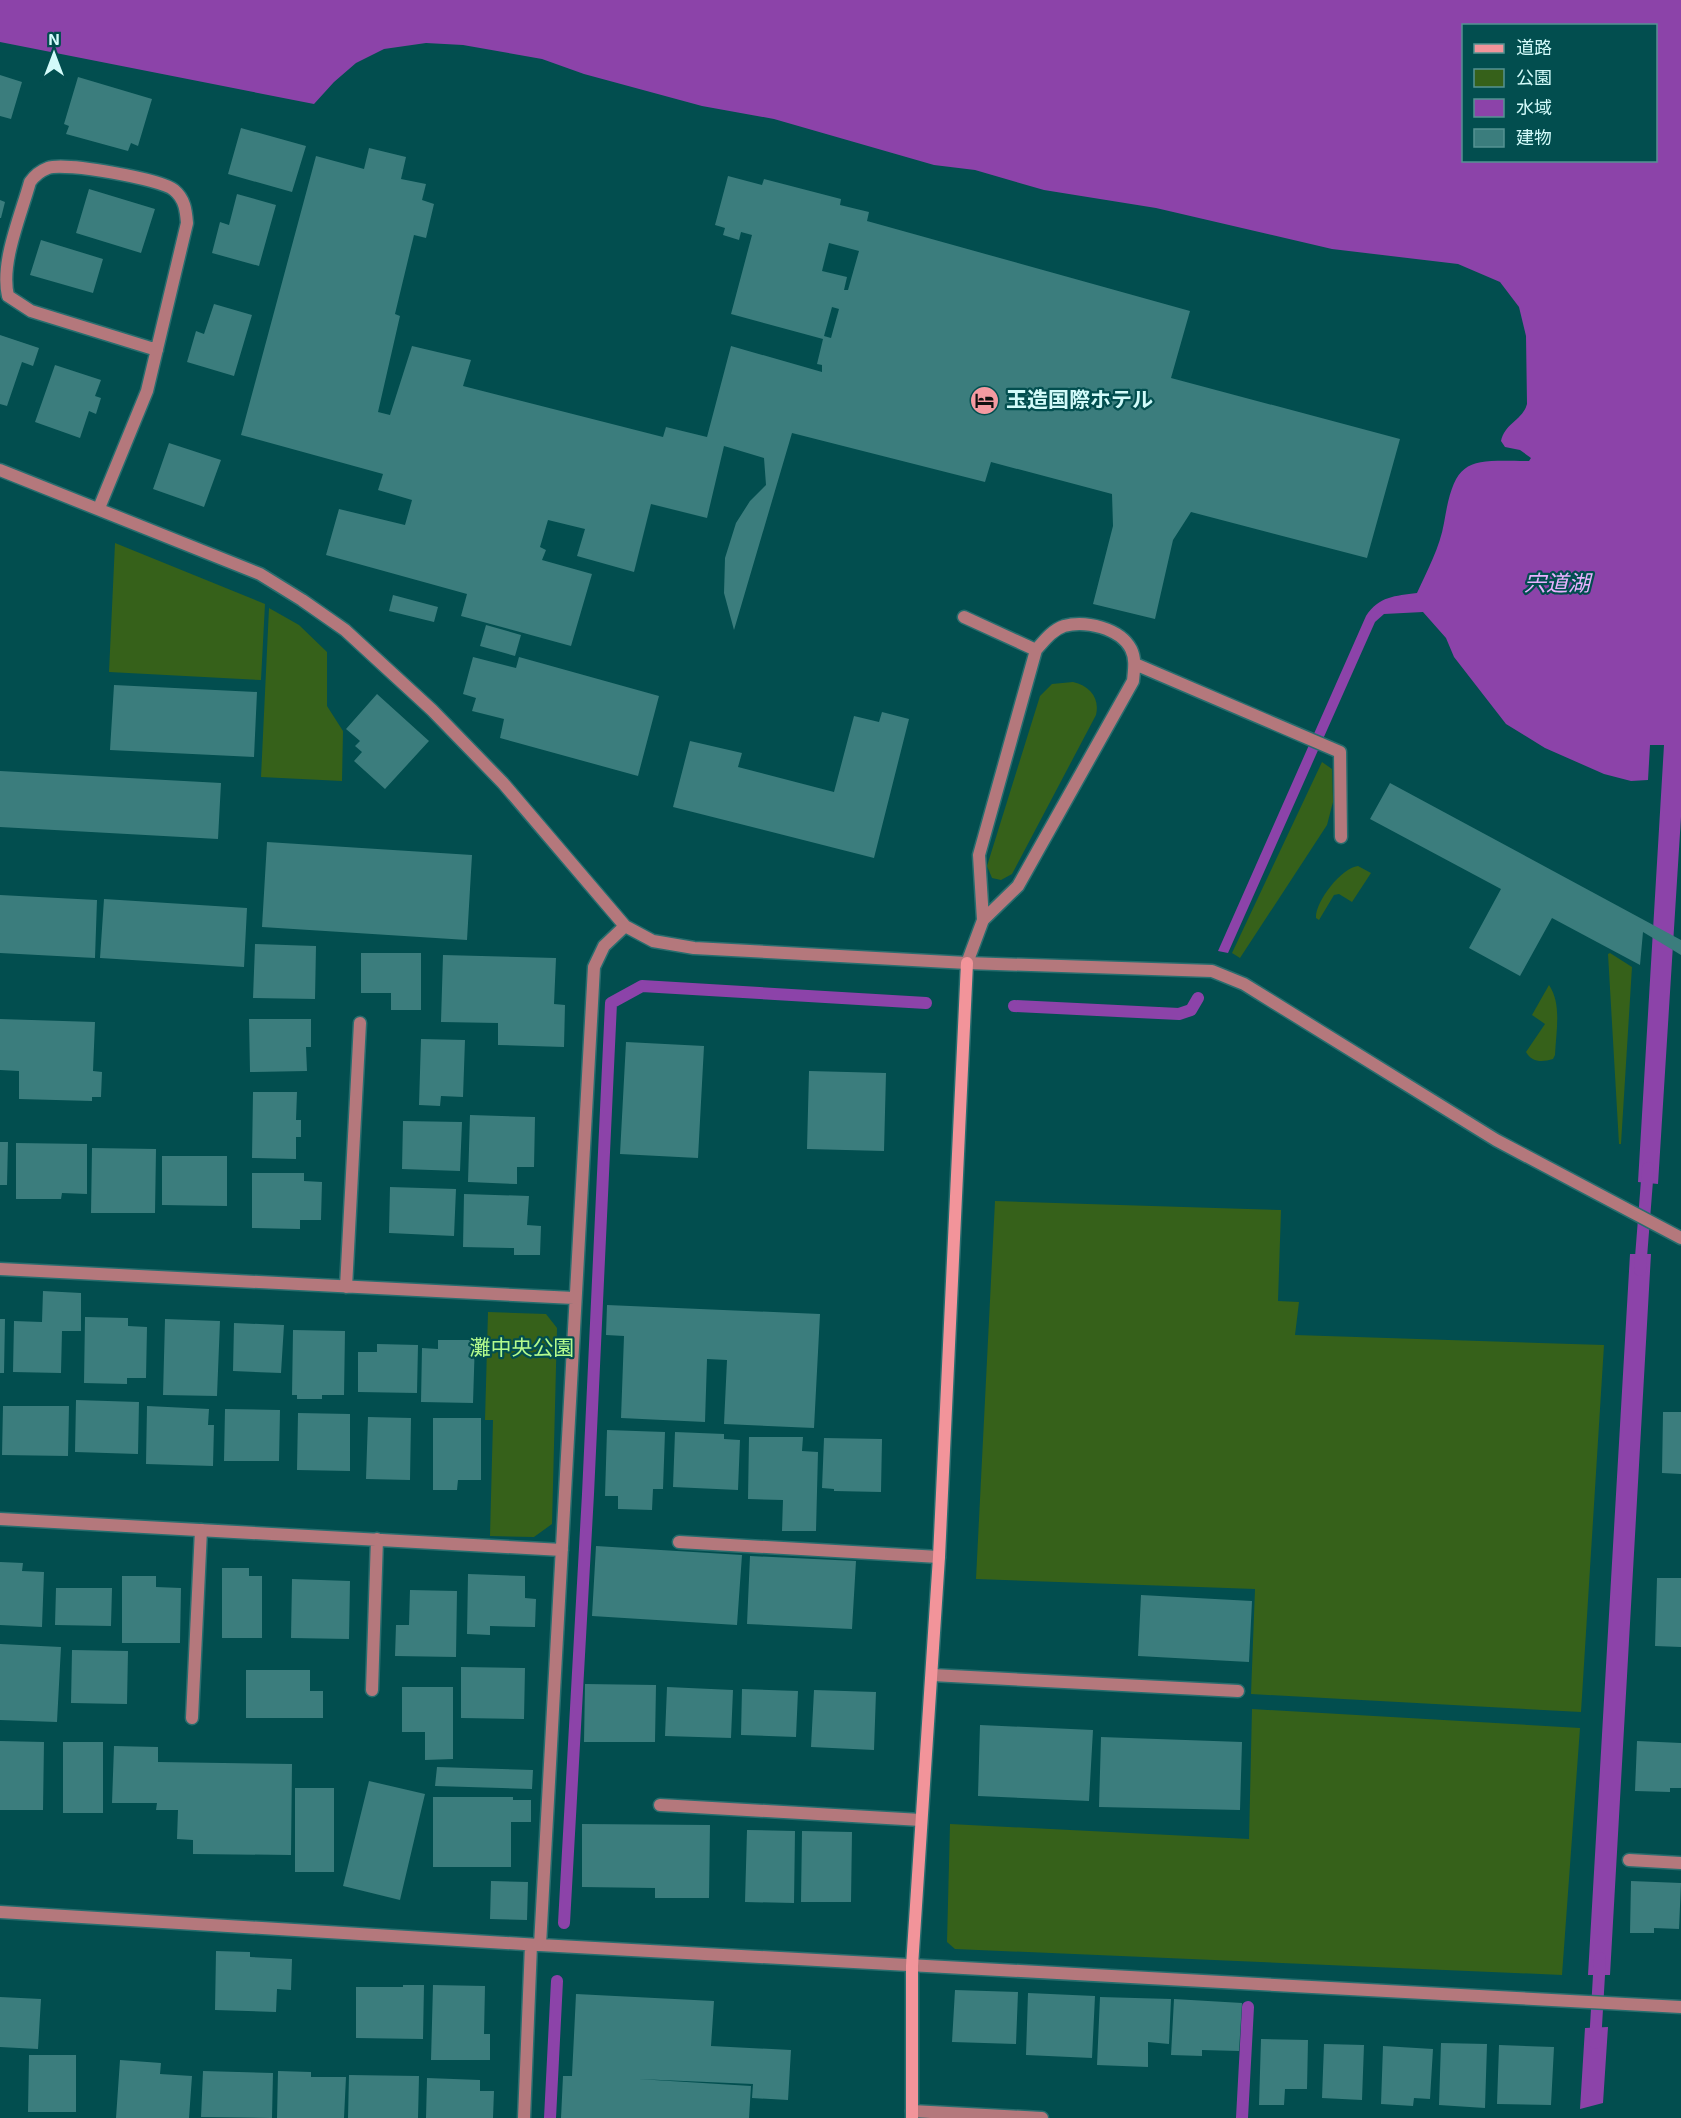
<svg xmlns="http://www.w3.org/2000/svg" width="1681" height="2118" font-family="'Exo 2','Noto Sans JP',sans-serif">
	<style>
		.green { fill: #36611a }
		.water { fill: #8c43a9; fill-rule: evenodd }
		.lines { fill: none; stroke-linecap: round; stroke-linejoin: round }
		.stream { stroke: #8c43a9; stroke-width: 12 }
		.building { fill: #3b7d7d; fill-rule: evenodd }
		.lane-casing { stroke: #286d6e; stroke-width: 15 }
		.street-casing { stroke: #286d6e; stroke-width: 15 }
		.secondary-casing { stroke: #286d6e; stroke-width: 15 }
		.lane { stroke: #b4787c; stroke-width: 12 }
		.street { stroke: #b4787c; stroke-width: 12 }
		.secondary { stroke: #f2949a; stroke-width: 12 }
		.labels { text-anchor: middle; stroke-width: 4.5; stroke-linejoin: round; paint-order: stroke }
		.poi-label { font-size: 21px; font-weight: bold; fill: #d3fbfa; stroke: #024e4f; text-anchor: start }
		.park-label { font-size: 21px; fill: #b4fb8d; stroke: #024e4f }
		.water-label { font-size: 22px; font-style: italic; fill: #e8b2ff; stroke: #024e4f }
	</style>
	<rect width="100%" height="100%" fill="#024e4f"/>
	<path class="green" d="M115 543 265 604 261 680 109 672Z
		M269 608 299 625 327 652V706L343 731 342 781 261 777Z
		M1073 682C1090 686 1100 698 1096 715L1012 874 1001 880 992 878 987 866 1040 696 1052 684Z
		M1322 762 1332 769 1333 802 1327 825 1240 958 1232 953Z
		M1358 866 1371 873 1352 902 1339 894 1334 895 1319 920 1316 918C1315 902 1341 868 1358 866Z
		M1610 953 1632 967 1621 1144H1619L1608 954Z
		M1549 985C1562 1004 1556 1031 1555 1055L1553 1059C1543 1062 1532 1063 1526 1052L1545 1024 1532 1015Z
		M995 1201 1281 1210 1278 1301 1299 1302 1295 1335 1604 1345 1581 1712 1251 1694 1255 1589 976 1579Z
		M488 1312 546 1314 557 1328 552 1524 534 1537 490 1536 493 1420H485Z
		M1252 1709 1580 1728 1562 1975 955 1949 947 1942 950 1824 1249 1839Z"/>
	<path class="water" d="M0 0H1681V817L1658 1184 1638 1182 1664 745H1650L1648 780 1631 781 1604 774 1545 748 1506 724 1454 657 1446 638 1423 612 1384 614 1375 622 1228 953 1218 951 1366 616C1379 596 1395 596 1417 593 1427 571 1440 547 1444 523 1455 457 1467 460 1529 461L1531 458 1520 450 1505 447 1501 441C1505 423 1523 420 1527 404L1526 336 1519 307 1500 282 1458 264 1332 249 1156 208 1044 190 975 170 934 165 774 119 702 106 584 74 542 59 463 45 426 43 384 49 356 63 334 82 314 104 0 42ZM1464 26H1656V160H1464Z
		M1630 1254H1651L1610 1975H1588Z
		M1608 2027 1603 2103 1580 2109 1585 2028Z"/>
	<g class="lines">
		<path class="stream" d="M1014 1006 1179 1014 1191 1010 1198 998
			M1640 1270 1648 1168
			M564 1923 588 1494 611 1003 642 986 926 1003
			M1595 2043 1600 1958
			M550 2118 557 1981
			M1242 2118 1248 2007"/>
	</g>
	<path class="building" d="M0 75 22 82 11 119 0 116Z
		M78 77 152 99 138 146 131 143 128 151 66 134 69 126 64 124Z
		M241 128 306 146 292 192 228 174Z
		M369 148 406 157 401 179 426 184 422 200 434 204 426 238 414 235 395 314 400 316 378 412 390 415 412 346 471 360 463 386 663 437 666 427 707 437 731 346 822 372V365L817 364 823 339 731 314 752 235 741 232 739 240 723 235 725 228 715 225 728 176 762 185 764 179 841 199 840 205 869 212 867 221 1190 311 1171 378 1400 439 1367 558 1191 512 1173 540 1155 619 1093 604 1113 526 1112 494 991 462 985 482 792 433 734 630 724 593 725 558 736 523 750 501 766 485 764 458 724 446 707 518 651 504 634 572 577 556 585 529 548 520 540 547 546 550 542 560 592 574 571 646 461 616 467 594 326 555 339 509 405 525 412 500 378 490 383 474 241 435 316 156 364 169ZM829 243 859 251 848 290H844L847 277 822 271ZM832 307 839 309 831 338 824 336Z
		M89 189 155 209 141 253 76 233Z
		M237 194 276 205 259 266 212 253 220 222 229 225Z
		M0 200 5 202 1 218H0Z
		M41 240 103 259 93 293 30 275Z
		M214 304 252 315 234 376 187 362 196 331 204 334Z
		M0 335 39 348 33 366 22 362 7 406 0 404Z
		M55 365 101 380 95 396 101 398 96 414 89 411 80 438 35 422Z
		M169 443 221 460 204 507 153 489Z
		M393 595 438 607 434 622 389 611Z
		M486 625 521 635 515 656 480 646Z
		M473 657 516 668 519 657 659 696 638 776 500 738 504 719 472 711 476 698 463 694Z
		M114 685 257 692 254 757 110 750Z
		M377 694 429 741 385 789 354 761 362 752 355 746 360 741 346 729Z
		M882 712 909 719 874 858 673 807 690 741 742 753 738 767 834 792 854 716 879 722Z
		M0 771 221 783 218 839 0 827Z
		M1390 783 1681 940V955L1643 932 1640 965 1552 918 1520 976 1469 948 1501 889 1370 819Z
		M267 842 472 855 467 940 262 927Z
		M0 895 97 900 95 958 0 953Z
		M104 899 247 908 244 967 100 958Z
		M255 944 316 946 315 999 253 998Z
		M361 953H421V1010H391V993H361Z
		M443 955 556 958 554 1004 565 1005 564 1047 498 1045V1023L441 1022Z
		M0 1019 95 1022 93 1071 102 1072 101 1097H92V1101L19 1099V1071L0 1070Z
		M249 1019H311V1047H306L307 1071 250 1072Z
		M421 1039 465 1040 463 1097 441 1096 440 1106 419 1105Z
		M626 1042 704 1046 698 1158 620 1154Z
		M809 1071 886 1073 884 1151 807 1149Z
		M253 1092H297L296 1120H301V1137H296V1159L252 1158Z
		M470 1115 535 1117 534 1167H517V1184L468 1182Z
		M403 1121 462 1122 460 1171 402 1169Z
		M0 1142H8L7 1185H0Z
		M16 1143 87 1144V1194L62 1193 61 1199H16Z
		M92 1148 156 1149 155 1213H91Z
		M162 1156H227V1206L162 1205Z
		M252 1173H304V1181L322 1182 321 1220H300V1229L252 1228Z
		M390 1187 456 1189 454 1236 389 1233Z
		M464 1194 529 1196 527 1225 541 1226 540 1255H514V1248L463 1247Z
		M43 1291 81 1293V1331H62L61 1373 13 1372 14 1321 42 1322Z
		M607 1305 820 1314 814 1428 724 1424 727 1360 707 1359 705 1422 621 1418 624 1336 606 1335Z
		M85 1317 128 1318V1326L147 1327 146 1378H127V1384L84 1383Z
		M0 1319H5L4 1373H0Z
		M165 1319 220 1321 217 1396 163 1395Z
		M234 1323 284 1325 281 1373 233 1371Z
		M293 1330 345 1331 344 1395H322V1399H297V1395H292Z
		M438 1340H475L473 1403 421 1402 422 1348 438 1349Z
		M377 1344 418 1345 417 1393 358 1392V1352H377Z
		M76 1400 139 1402 138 1454 75 1452Z
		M3 1406H69L68 1456 2 1455Z
		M147 1406 209 1409 208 1425H214L213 1466 146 1464Z
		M225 1409 280 1410 279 1461H224Z
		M1663 1412H1681V1474L1662 1473Z
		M298 1413 350 1414V1471L297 1470Z
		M368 1417 411 1418 410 1480 366 1479Z
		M433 1418H481V1480H458L457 1490H433Z
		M607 1430 665 1432 663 1489H653L652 1510 618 1509V1496H605Z
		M675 1432 724 1434V1439L740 1440 738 1490 673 1487Z
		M749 1437H803L802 1451 818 1452 816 1531H782L783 1500 748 1499Z
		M824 1438 882 1439 881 1492 834 1491V1489L822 1488Z
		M596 1546 742 1555 737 1625 592 1616Z
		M750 1556 856 1561 852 1629 747 1624Z
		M0 1562 23 1563 22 1571 44 1572 42 1627 0 1625Z
		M222 1568H249V1576H262V1638H222Z
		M468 1574 525 1576V1598L536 1599 535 1627 490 1626V1635L467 1634Z
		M122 1576H156V1587L181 1588 180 1643H122Z
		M1657 1578H1681V1647L1655 1646Z
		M292 1579 350 1581 349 1639 291 1638Z
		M56 1588H112L111 1626 55 1625Z
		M410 1590 457 1591 456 1657 395 1656 396 1625H409Z
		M1141 1595 1252 1601 1249 1662 1138 1656Z
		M0 1644 61 1647 57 1722 0 1720Z
		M72 1650 128 1651 127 1704 71 1703Z
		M461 1667 525 1668 524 1719 461 1718Z
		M246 1670H310V1691H323V1718H246Z
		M585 1684 656 1685 655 1742H584Z
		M402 1687H453V1759L425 1760V1732H402Z
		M667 1687 733 1690 731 1738 665 1736Z
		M742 1689 798 1691 796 1737 741 1735Z
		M814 1690 876 1692 874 1750 811 1747Z
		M980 1725 1093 1730 1089 1801 978 1796Z
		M1101 1737 1242 1742 1240 1810 1099 1807Z
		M0 1741 44 1742 43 1810H0Z
		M1637 1741 1681 1743V1788H1670V1792L1635 1791Z
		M63 1742H103V1813H63Z
		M114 1746 158 1747V1762L292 1764 291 1855 193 1854V1840L177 1839 178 1810H156L157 1803H112Z
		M437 1767 533 1770 532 1789 435 1786Z
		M369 1781 425 1794 400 1900 343 1886Z
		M295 1788H334V1872H295Z
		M433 1797H513V1800H531V1822H511V1867H433Z
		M582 1824 710 1825 709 1898H655V1888L582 1887Z
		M747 1830 795 1831 794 1903 745 1902Z
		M802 1831 852 1832 851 1902H801Z
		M491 1881 528 1882 527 1920 490 1919Z
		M1631 1881 1681 1883 1679 1929 1654 1928V1933H1630Z
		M216 1951 250 1952V1957L292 1959 291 1990 277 1989 276 2012 215 2010Z
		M403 1985H424L423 2039 356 2038V1987H403Z
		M433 1985 485 1986 484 2034H490V2060H431Z
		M955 1990 1018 1992 1016 2044 952 2042Z
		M1028 1993 1095 1996 1092 2058 1026 2055Z
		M576 1994 714 2001 711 2046 791 2050 788 2100 752 2098 753 2084 638 2079 751 2086 749 2118H561L563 2076H572Z
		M0 1997 41 1999 38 2049 0 2047Z
		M1100 1997 1171 1999 1169 2044 1148 2042V2067L1097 2065Z
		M1174 1999 1242 2003 1239 2051 1202 2050V2056L1171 2055Z
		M1261 2039 1308 2040 1307 2089H1285L1284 2105H1259Z
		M1441 2043 1487 2044 1485 2108 1439 2105Z
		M1324 2044 1364 2045 1362 2100 1322 2098Z
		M1499 2045 1554 2047 1551 2105 1497 2104Z
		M1383 2046 1433 2049 1430 2099 1414 2098 1413 2106 1381 2104Z
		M29 2055H76V2112H28Z
		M120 2060 161 2063 160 2074 192 2076 189 2118H116Z
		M203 2071 273 2073 272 2118 201 2117Z
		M278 2071 311 2072V2077H346L344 2118H277Z
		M349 2075 419 2076 418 2118H348Z
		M427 2078 480 2080V2091H494L493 2118H426Z"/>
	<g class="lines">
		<defs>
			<path id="lane" d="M964 617 1036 650
				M1135 664 1340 752 1341 837
				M967 963 983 920 979 855 1036 650C1044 641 1052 630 1064 626 1085 620 1120 628 1131 649 1136 659 1134 670 1133 681L1018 886 983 920
				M679 1542 939 1557
				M932 1675 1238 1691
				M192 1718 201 1530
				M660 1805 921 1820
				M912 2111 1042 2118"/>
			<path id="street" d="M0 470 260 574 302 600 345 630 432 710 503 783 625 926 653 941 694 948 967 963 1212 971 1244 984 1496 1140 1681 1238
				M99 508 147 391 187 223C186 211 185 199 174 190 161 179 65 162 48 168 40 171 35 175 30 182 21 215 0 263 8 296L31 311 157 350
				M0 1269 574 1298
				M346 1287 360 1023
				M0 1519 562 1550
				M372 1690 377 1539
				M1629 1860 1681 1863
				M0 1912 540 1945 1681 2007
				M540 1945 594 967 604 946 625 926
				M524 2118 531 1945"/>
			<path id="secondary" d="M912 2118V1966L939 1557 967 963"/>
		</defs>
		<use href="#lane" class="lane-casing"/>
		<use href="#street" class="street-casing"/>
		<use href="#secondary" class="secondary-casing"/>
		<use href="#lane" class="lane"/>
		<use href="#street" class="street"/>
		<use href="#secondary" class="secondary"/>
	</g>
	<defs>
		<symbol id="hotel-disc" viewBox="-11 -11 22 22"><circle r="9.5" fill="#f49aa1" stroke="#024e4f"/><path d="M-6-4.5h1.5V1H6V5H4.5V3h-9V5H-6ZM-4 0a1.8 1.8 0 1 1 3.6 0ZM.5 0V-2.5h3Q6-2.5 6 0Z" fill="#111"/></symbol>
	</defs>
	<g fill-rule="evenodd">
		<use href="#hotel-disc" x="968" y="384" width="33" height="33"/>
	</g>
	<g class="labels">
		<g class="poi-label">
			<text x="1006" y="407">玉造国際ホテル</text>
		</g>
		<g class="park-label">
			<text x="522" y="1355">灘中央公園</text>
		</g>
		<g class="water-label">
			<text x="1557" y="591">宍道湖</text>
		</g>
	</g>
	<rect x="1462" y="24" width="195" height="138" fill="#024e4f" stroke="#569393" stroke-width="1.5"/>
	<rect x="1474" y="44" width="30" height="9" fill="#f2949a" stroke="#569393" stroke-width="1.5"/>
	<text x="1516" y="54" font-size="18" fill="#d3fbfa">道路</text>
	<rect x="1474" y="69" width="30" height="18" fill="#36611a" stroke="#569393" stroke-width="1.5"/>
	<text x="1516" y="84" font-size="18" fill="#d3fbfa">公園</text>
	<rect x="1474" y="99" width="30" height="18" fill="#8c43a9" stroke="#569393" stroke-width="1.5"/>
	<text x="1516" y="114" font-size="18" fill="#d3fbfa">水域</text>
	<rect x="1474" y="129" width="30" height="18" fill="#3b7d7d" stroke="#569393" stroke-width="1.5"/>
	<text x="1516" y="144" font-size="18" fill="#d3fbfa">建物</text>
	<g transform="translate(54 54)" stroke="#024e4f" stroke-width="4.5" paint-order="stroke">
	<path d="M0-4.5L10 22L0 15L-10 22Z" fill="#d3fbfa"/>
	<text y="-9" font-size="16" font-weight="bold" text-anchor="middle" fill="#d3fbfa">N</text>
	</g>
</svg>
